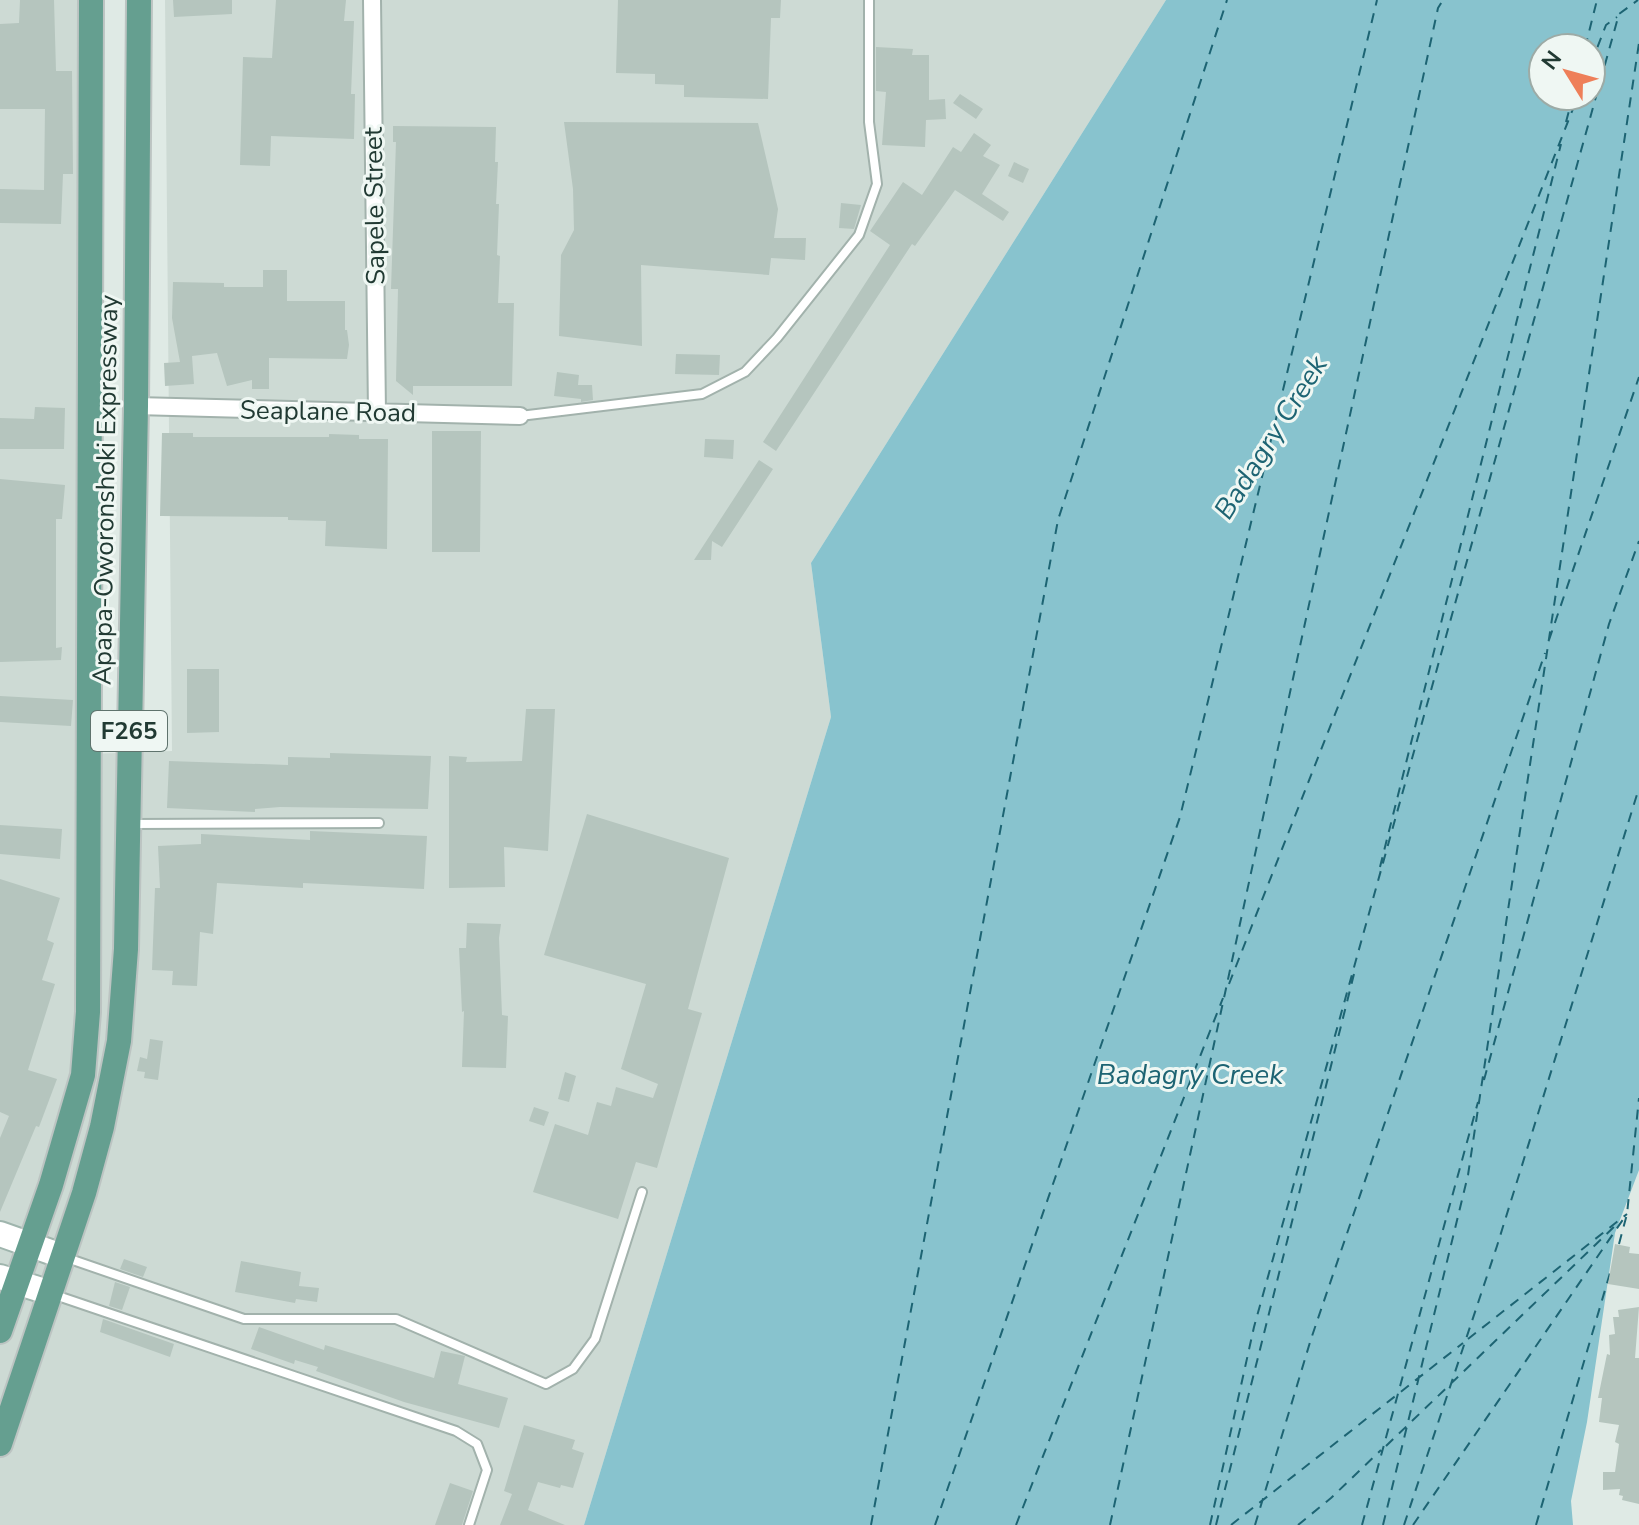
<svg xmlns="http://www.w3.org/2000/svg" width="1639" height="1525" font-family="'Nunito Sans',sans-serif">
	<style>
		.built { fill: #cddad4 }
		.water { fill: #88c3ce; fill-rule: evenodd }
		.lines { fill: none; stroke-linecap: round; stroke-linejoin: round }
		.ferry { stroke: #1d6473; stroke-width: 2; stroke-dasharray: 10 8; stroke-linecap: butt }
		.building { fill: #b5c5be }
		.lane-casing { stroke: #a2b2ac; stroke-width: 12 }
		.street-casing { stroke: #a2b2ac; stroke-width: 20 }
		.secondary-casing { stroke: #9fb5ad; stroke-width: 28 }
		.primary-casing { stroke: #bcc4c2; stroke-width: 28 }
		.lane { stroke: #fff; stroke-width: 8 }
		.street { stroke: #fff; stroke-width: 16 }
		.secondary { stroke: #fff; stroke-width: 24 }
		.primary { stroke: #659f90; stroke-width: 24 }
		.labels { text-anchor: middle; stroke-width: 6; stroke-linejoin: round; paint-order: stroke }
		.shield { fill: #eff7f3; stroke: #5f736d; stroke-width: 2 }
		.shield-label { font-size: 24px; font-weight: bold; fill: #213a33 }
		.street-label { font-size: 26px; fill: #213a33; stroke: #eff7f3 }
		.water-label { font-size: 28px; font-style: italic; fill: #1d6473; stroke: #eff7f3 }
	</style>
	<rect width="100%" height="100%" fill="#dfeae5"/>
	<path class="built" d="M0 0H92L88 754 172 751 165 0H1166L811 563 831 717 584 1525H0Z"/>
	<path class="water" d="M1166 0H1639V1170L1615 1233 1587 1422 1571 1501 1573 1525H584L831 717 811 563ZM1543 48H1591V96H1543Z"/>
	<g class="lines">
		<path class="ferry" d="M1585 48 1597 0
			M1591 64 1606 25 1617 17
			M1566 122 1573 96
			M1549 640 1639 377
			M1380 867 1561 144
			M1229 984 1578 96
			M1484 1080 1609 624 1639 541
			M1619 1244 1627 1214 1639 1098
			M1468 1339 1627 1214
			M1386 1446 1618 1223
			M871 1525 1058 520 1227 0
			M935 1525 1180 817 1377 0
			M1016 1525 1223 998
			M1110 1525 1438 8 1443 0
			M1210 1525 1254 1327 1619 14 1638 0
			M1216 1525 1355 970
			M1231 1525 1463 1343
			M1255 1525 1311 1339 1545 653
			M1298 1525 1331 1498 1381 1450
			M1362 1525 1478 1102
			M1383 1525 1468 1175 1639 43
			M1404 1525 1497 1246 1639 788
			M1413 1525 1624 1218
			M1536 1525 1610 1273"/>
	</g>
	<path class="building" d="M20 0H54L56 71H72L73 174H63L61 224 0 223V189L44 190 45 109H0V24L19 23Z
		M173 0H232V14L174 17Z
		M276 0H346L344 21H354L351 94H355L354 139 271 136 270 166 240 165 243 57 272 58Z
		M618 0H781L780 18H771L768 99 684 97V85L655 84V74L616 73Z
		M876 47 913 49 912 55H929V100L945 99 946 119 926 120 925 147 882 145 886 92 876 91Z
		M960 94 983 109 976 119 953 103Z
		M564 122 758 123 778 209 774 238H806L805 260 771 258 769 275 641 265 642 346 559 336 561 255 574 230 573 189Z
		M393 126 496 127 495 162H498L496 204H499L497 255 500 256 498 303H514L512 386H413V395L396 381 398 289H391L396 142H393Z
		M974 133 991 145 983 156 1000 165 982 194 1009 212 1003 221 955 190 915 246 912 244 776 451 763 442 890 245 870 231 903 182 922 195 953 147 961 152Z
		M1014 162 1029 169 1023 183 1008 176Z
		M841 203 861 205 854 229 839 228Z
		M263 270H287V301H345V330H347L349 345 347 359 269 358V389H252V380L227 386 217 353 192 356 194 384 165 386 164 363 180 362 172 318 173 282 224 283V287H263Z
		M676 354 720 355 719 375 675 374Z
		M557 372 579 375 578 385H592L593 400 581 402V399L554 396Z
		M35 407 65 408 64 449H0V418L34 419Z
		M432 431H481L480 552H432Z
		M162 433H193V437H329V434L359 435V439H388L387 549 325 546 326 521 288 520V517L160 516Z
		M705 439 734 440 733 459 704 457Z
		M759 460 773 469 722 547 712 541 711 560H694Z
		M0 479 65 485 62 519H56V648L62 647 61 660 0 662Z
		M187 669H219V732L187 733Z
		M0 696 73 700 71 726 0 722Z
		M526 709H555L548 851 504 847 505 887 449 888V756L467 757 466 762 522 761Z
		M330 753 431 756 428 809 280 807 255 809V812L167 808 169 761 288 765V757L330 758Z
		M587 814 729 858 688 1009 702 1013 657 1168 636 1162 618 1219 533 1192 555 1124 588 1135 597 1102 611 1106 616 1087 653 1098 658 1084 621 1069 646 984 544 955Z
		M0 825 62 829 60 859 0 854Z
		M310 831 427 836 424 889 303 883V888L217 883 213 934 200 932 197 986 172 985 173 971 152 970 155 888H160L158 846 201 844V834L310 840Z
		M0 879 60 898 47 940 54 943 42 980 55 984 28 1070 57 1079 39 1127 36 1126 0 1212V1138L9 1116 0 1112Z
		M467 923 501 924 499 938 502 1015 508 1016 506 1068 462 1067 464 1011 462 1012 459 948H466Z
		M150 1039 163 1041 158 1080 144 1078 145 1072 137 1071 140 1057 147 1059Z
		M565 1072 576 1076 569 1102 558 1099Z
		M534 1107 549 1112 544 1126 529 1121Z
		M1615 1244 1630 1247 1629 1253 1639 1254V1289L1608 1284Z
		M124 1259 147 1267 143 1277 120 1269Z
		M241 1261 301 1272 299 1286 319 1288 317 1302 296 1299 295 1303 235 1292Z
		M115 1282 130 1287 122 1310 109 1306Z
		M1639 1307 1635 1358H1639V1504L1622 1500 1623 1496 1619 1495 1620 1489 1603 1490V1472H1615L1619 1444 1615 1442 1619 1425 1599 1422 1602 1398H1598L1607 1354 1610 1355 1609 1335 1615 1334 1613 1317H1619L1618 1310Z
		M103 1319 174 1344 170 1357 100 1332Z
		M259 1327 324 1350 325 1345 434 1378 441 1351 465 1356 458 1384 508 1398 499 1428 404 1402 316 1371 318 1367 295 1360 294 1364 251 1349Z
		M524 1425 575 1440 572 1449 584 1453 573 1488 561 1485 560 1488 538 1482 528 1510 565 1525H500L512 1494 504 1491Z
		M450 1483 473 1491 462 1525H435Z"/>
	<g class="lines">
		<defs>
			<path id="lane" d="M520 416 702 394 745 372 777 338 859 235 877 184 869 122V0
				M132 824 379 823
				M67 1258 244 1319H396L546 1384 573 1369 595 1339 642 1192
				M52 1294 456 1431 477 1444 487 1470 469 1525"/>
			<path id="street" d="M372 0 377 413
				M136 406 520 416"/>
			<path id="secondary" d="M0 1234 62 1256
				M0 1277 51 1293"/>
			<path id="primary" d="M0 1331 51 1185 83 1075 88 1012 91 0
				M0 1444 84 1193 102 1127 119 1041 126 949 136 406 139 0"/>
		</defs>
		<use href="#lane" class="lane-casing"/>
		<use href="#street" class="street-casing"/>
		<use href="#secondary" class="secondary-casing"/>
		<use href="#primary" class="primary-casing"/>
		<use href="#lane" class="lane"/>
		<use href="#street" class="street"/>
		<use href="#secondary" class="secondary"/>
		<use href="#primary" class="primary"/>
	</g>
	<g class="labels">
		<rect class="shield" x="91" y="711" width="76" height="40" rx="6"/>
		<g class="shield-label">
			<text x="129" y="739">F265</text>
		</g>
		<g class="street-label">
			<text transform="translate(374 206) rotate(-91)" y="9">Sapele Street</text>
			<text transform="translate(328 411) rotate(1)" y="9">Seaplane Road</text>
			<text transform="translate(105 490) rotate(-89)" y="9">Apapa-Oworonshoki Expressway</text>
		</g>
		<g class="water-label">
			<text transform="translate(1270 437) rotate(-58)" y="10">Badagry Creek</text>
			<text x="1190" y="1084">Badagry Creek</text>
		</g>
	</g>
	<g transform="translate(1567 72) rotate(307)"><circle r="38" fill="#eff7f3" stroke="#9daba6" stroke-width="2"/>
	<path d="M0-6L14 30L0 20L-14 30Z" fill="#ee7f59"/>
	<text y="-12" font-size="22" font-weight="bold" text-anchor="middle" fill="#213a33">N</text>
	</g>
</svg>
